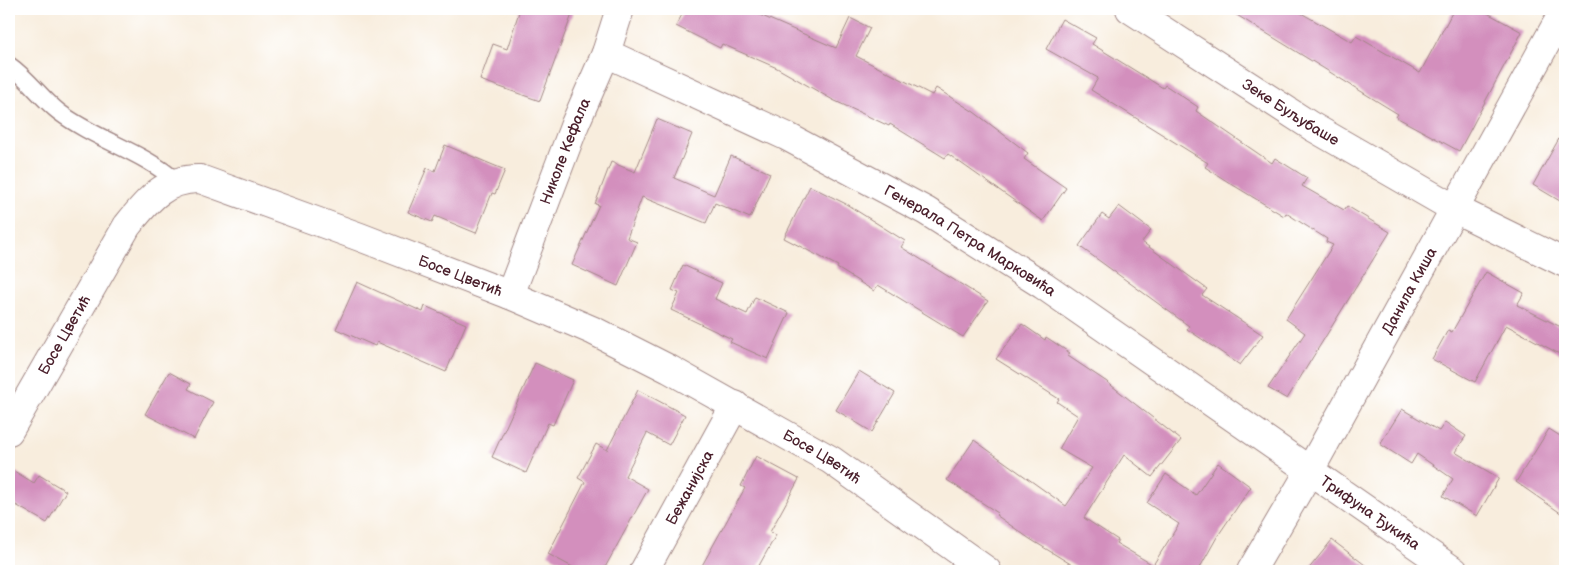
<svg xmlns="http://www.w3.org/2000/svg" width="1574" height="580" font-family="'Balsamiq Sans',sans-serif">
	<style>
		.building { fill: #d38fbd }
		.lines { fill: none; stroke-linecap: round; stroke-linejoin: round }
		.lane-casing { stroke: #a18684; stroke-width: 19 }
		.street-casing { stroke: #a18684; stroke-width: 30 }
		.lane { stroke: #fff; stroke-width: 16 }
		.street { stroke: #fff; stroke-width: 28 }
		.labels { text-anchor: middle; stroke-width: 5; stroke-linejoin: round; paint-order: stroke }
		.street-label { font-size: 15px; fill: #4a1f2b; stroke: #fff }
	</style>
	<rect width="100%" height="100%" fill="#fff"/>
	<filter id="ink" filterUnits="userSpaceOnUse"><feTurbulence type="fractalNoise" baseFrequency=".02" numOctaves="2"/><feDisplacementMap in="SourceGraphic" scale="10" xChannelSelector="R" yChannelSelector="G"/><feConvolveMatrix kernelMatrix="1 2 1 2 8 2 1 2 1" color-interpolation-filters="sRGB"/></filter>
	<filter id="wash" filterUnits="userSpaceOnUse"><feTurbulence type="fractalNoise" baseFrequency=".0096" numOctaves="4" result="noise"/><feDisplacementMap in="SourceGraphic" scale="20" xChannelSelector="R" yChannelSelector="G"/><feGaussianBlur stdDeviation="1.12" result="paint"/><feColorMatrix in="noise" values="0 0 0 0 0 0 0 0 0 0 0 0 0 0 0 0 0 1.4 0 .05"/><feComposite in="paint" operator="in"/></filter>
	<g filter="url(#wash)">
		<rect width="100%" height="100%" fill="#f8eddd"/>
		<g id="blocks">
			<path class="building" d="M520 9H574L540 101 480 80 493 44 507 49Z
				M685 9H746L836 48 850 18 870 28 856 56 932 95 936 88 974 112 1028 153 1024 159 1066 188 1043 221 948 154 945 158 890 124 889 126 833 100 777 68 722 44 720 48 676 26Z
				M1227 9H1294L1352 42 1356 36 1420 73 1454 9H1480L1522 32 1459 151 1396 117 1398 114Z
				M1062 19 1096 38 1092 44 1163 88 1165 85 1198 107 1196 111 1272 163 1275 158 1307 178 1302 186 1344 210 1347 206 1390 232 1287 399 1268 388 1305 333 1286 319 1333 245 1326 242 1327 239 1286 213 1284 216 1233 185 1205 167 1208 163 1091 90 1098 78 1046 49Z
				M657 119 692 134 674 178 714 195 731 156 770 173 750 218 715 203 706 223 642 197 627 238 637 242 618 286 572 265 599 205 595 204 611 162 635 172Z
				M1565 128V204L1533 185Z
				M445 145 505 170 495 194 492 193 476 233 435 216 432 222 408 212 427 168 435 171Z
				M810 186 846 204 905 241 901 247 988 301 963 337 878 285 874 291 837 268 838 266 784 238Z
				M1119 206 1151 230 1142 242 1207 289 1202 295 1263 335 1240 365 1187 329 1189 326 1079 246 1102 214 1109 219Z
				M683 265 722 283 715 299 747 314 755 297 789 313 768 359 730 342 732 339 671 310 679 293 672 290Z
				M1486 272 1524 293 1517 305 1565 329V357L1506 325 1475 382 1432 359 1448 330 1452 332Z
				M357 282 423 312 425 306 466 324 446 372 377 342 375 346 336 329Z
				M1022 324 1045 340 1046 337 1070 353 1068 356 1107 382 1181 440 1152 477 1124 455 1084 518 1118 540 1116 543 1153 565 1179 524 1147 503 1166 474 1196 495 1218 463 1251 487 1217 537 1198 571H1082L1030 539 996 515 998 513 947 480 974 440 1066 506 1092 468 1059 449 1078 416 1057 402 1059 399 996 359Z
				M535 363 573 380 553 425 548 423 526 473 492 457Z
				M859 371 895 393 872 432 836 410Z
				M169 372 191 384 188 389 213 402 194 439 145 414Z
				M638 390 685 415 669 445 647 433 625 476 648 489 603 571H580L548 554 585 482 578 478 596 444 607 450Z
				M1402 409 1439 431 1445 422 1466 436 1455 452 1499 478 1477 516 1443 496 1453 479 1417 454 1411 464 1380 444Z
				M1549 429 1565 439V516L1516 482Z
				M756 456 799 479 770 532 776 535 756 571H699L745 488 741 486Z
				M9 468 34 483 39 475 66 491 47 523 9 501Z
				M1332 540 1373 571H1307Z"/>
		</g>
	</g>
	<g filter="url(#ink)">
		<use href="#blocks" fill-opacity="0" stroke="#a18684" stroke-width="1"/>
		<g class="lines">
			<defs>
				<path id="lane" d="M9 65C28 78 41 98 59 112 96 140 142 151 176 181"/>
				<g id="street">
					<path id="s1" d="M1130 9 1311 126 1455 209 1565 263"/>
					<path id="s2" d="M606 53 786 136 926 211 1043 285 1454 571"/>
					<path id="s3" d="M510 295 575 124 606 53 620 9"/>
					<path id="s4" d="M9 431 127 226C147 201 165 178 200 179L360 237 510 295 594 331 669 369 831 460 987 571"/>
					<path id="s5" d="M644 571 735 405"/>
					<path id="s6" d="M1251 571 1309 472 1565 9"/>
				</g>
			</defs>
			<use href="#lane" class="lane-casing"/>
			<use href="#street" class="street-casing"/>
			<use href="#lane" class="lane"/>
			<use href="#street" class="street"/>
		</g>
	</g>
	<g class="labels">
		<g class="street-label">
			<text dy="5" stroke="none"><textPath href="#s1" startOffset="191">Зеке Буљубаше</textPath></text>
			<text dy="5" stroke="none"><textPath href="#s3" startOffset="154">Николе Кефала</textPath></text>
			<text dy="5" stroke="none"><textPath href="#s2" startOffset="410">Генерала Петра Марковића</textPath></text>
			<text dy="5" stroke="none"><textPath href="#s4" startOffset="605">Босе Цветић</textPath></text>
			<text dy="5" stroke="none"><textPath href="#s6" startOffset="322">Данила Киша</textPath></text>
			<text dy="5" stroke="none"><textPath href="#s4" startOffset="111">Босе Цветић</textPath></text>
			<text dy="5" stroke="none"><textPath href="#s4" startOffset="1010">Босе Цветић</textPath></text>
			<text dy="5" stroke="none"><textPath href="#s5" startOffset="95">Бежанијска</textPath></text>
			<text dy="5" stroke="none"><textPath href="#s2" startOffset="894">Трифуна Ђукића</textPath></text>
		</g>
	</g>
	<rect width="1574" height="580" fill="none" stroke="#fff" stroke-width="30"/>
</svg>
